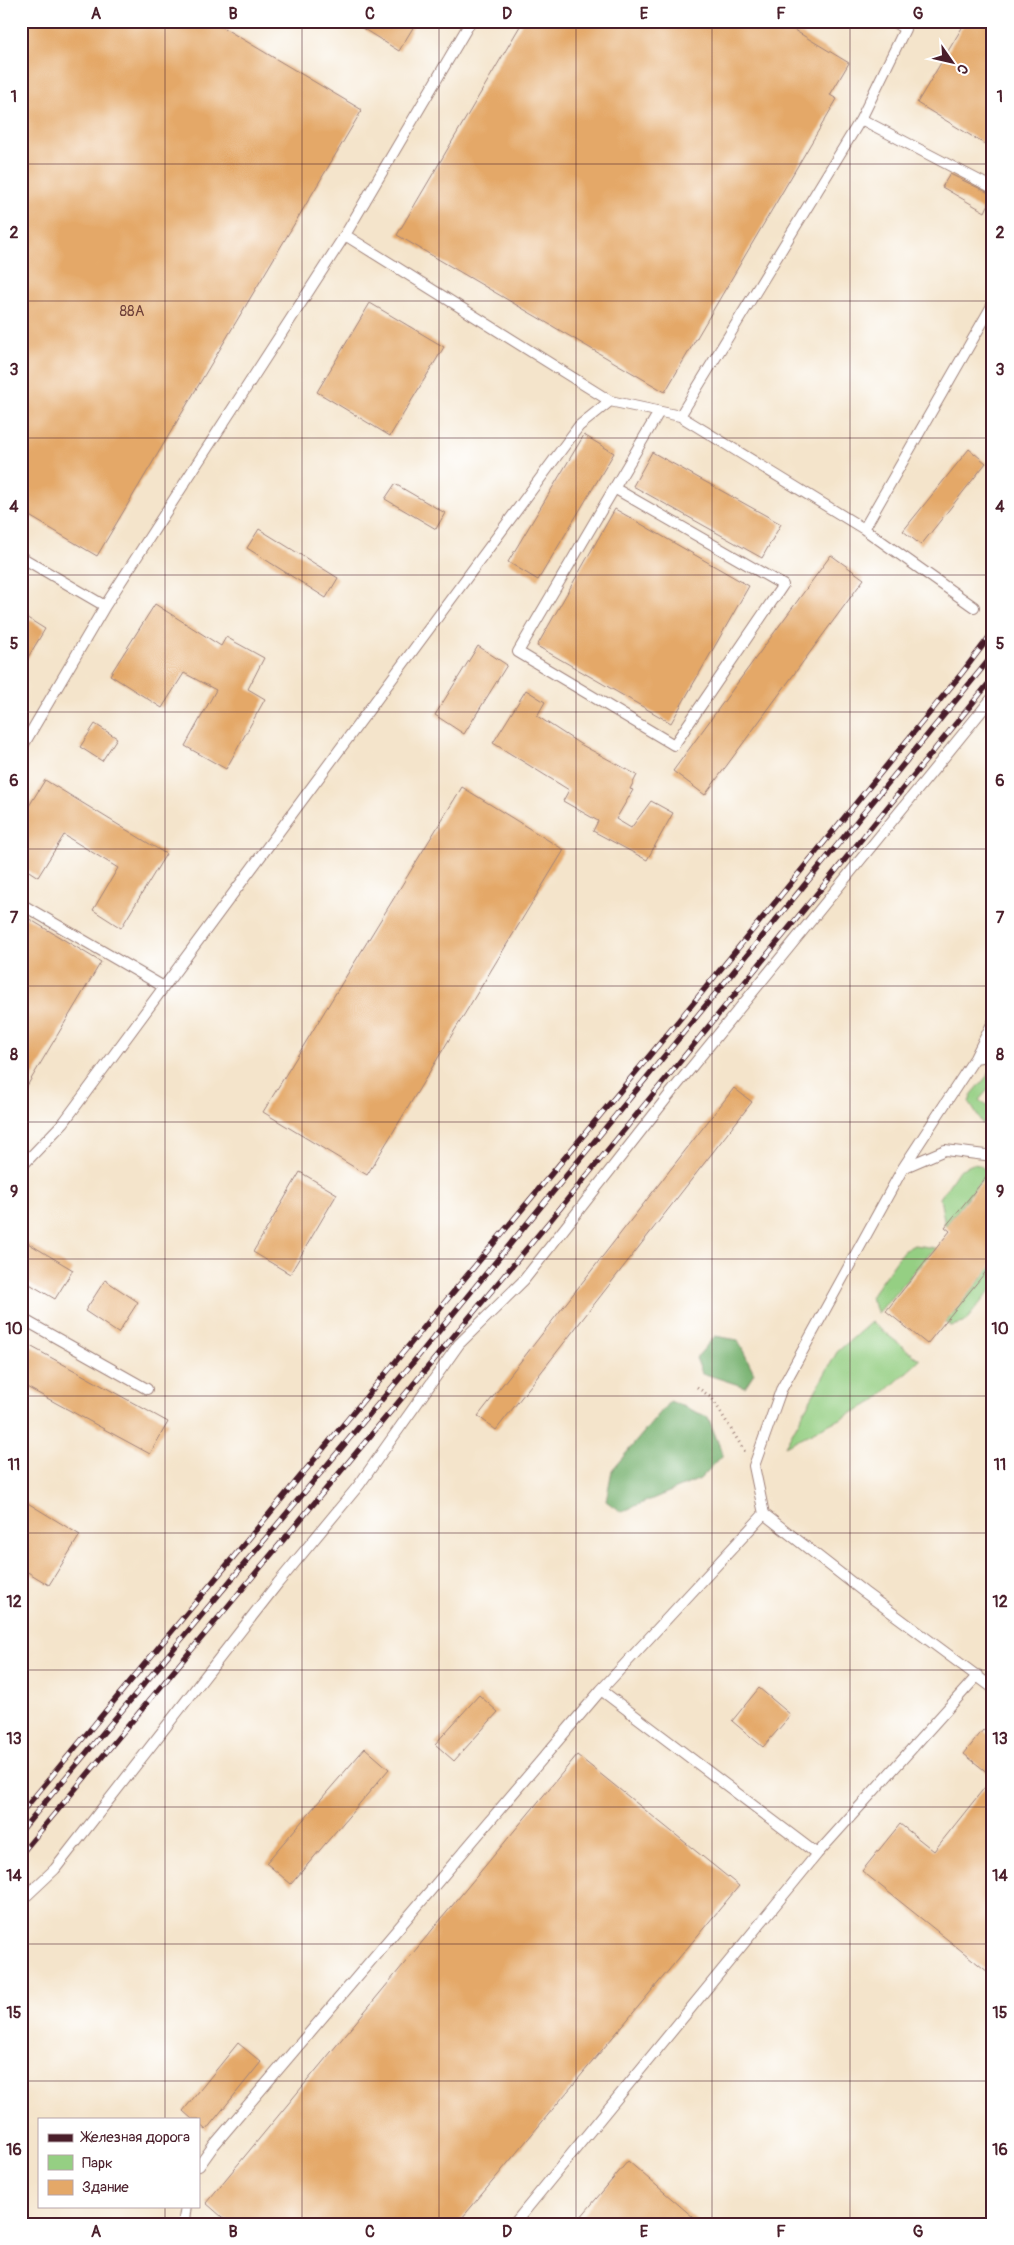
<svg xmlns="http://www.w3.org/2000/svg" width="1014" height="2245" font-family="Pangolin,sans-serif">
	<style>
		.green { fill: #95cf83; stroke: #707757 }
		.forest { fill: #78b271; stroke: #61684e }
		.building { fill: #e4a868 }
		.lines { fill: none; stroke-linecap: round; stroke-linejoin: round }
		.service-casing { stroke: #9f827b; stroke-width: 12 }
		.path { stroke: #9f827b; stroke-width: 3; stroke-dasharray: 1 4; stroke-linecap: butt }
		.service { stroke: #fff; stroke-width: 10 }
		.rail-casing { stroke: #4a1f2b; stroke-width: 5.5 }
		.rail { stroke: #fff; stroke-width: 4; stroke-dasharray: 11; stroke-linecap: butt }
		.grid { fill: none; stroke: #4a1f2b; stroke-width: 1; stroke-opacity: 0.55 }
		.labels { text-anchor: middle; stroke-width: 5; stroke-linejoin: round; paint-order: stroke }
		.number-label { font-size: 15px; fill: #70413a }
		.neatline { fill: none; stroke: #4a1f2b; stroke-width: 2 }
		.grid-label { font-size: 16px; text-anchor: middle; font-weight: bold; fill: #4a1f2b }
	</style>
	<rect width="100%" height="100%" fill="#fff"/>
	<filter id="ink" filterUnits="userSpaceOnUse"><feTurbulence type="fractalNoise" baseFrequency=".02" numOctaves="2"/><feDisplacementMap in="SourceGraphic" scale="10" xChannelSelector="R" yChannelSelector="G"/><feConvolveMatrix kernelMatrix="1 2 1 2 8 2 1 2 1" color-interpolation-filters="sRGB"/></filter>
	<filter id="wash" filterUnits="userSpaceOnUse"><feTurbulence type="fractalNoise" baseFrequency=".0096" numOctaves="4" result="noise"/><feDisplacementMap in="SourceGraphic" scale="20" xChannelSelector="R" yChannelSelector="G"/><feGaussianBlur stdDeviation="1.12" result="paint"/><feColorMatrix in="noise" values="0 0 0 0 0 0 0 0 0 0 0 0 0 0 0 0 0 1.4 0 .05"/><feComposite in="paint" operator="in"/></filter>
	<g filter="url(#wash)">
		<rect width="100%" height="100%" fill="#f4e4cb"/>
		<path class="green" d="M993 1069V1084L979 1100 993 1111V1132L982 1123 969 1102 972 1094Z
			M973 1164 979 1165 988 1172 945 1226 940 1198 959 1170Z
			M914 1245 935 1248 878 1313 870 1297 903 1251Z
			M992 1266 993 1287 964 1323 951 1326 946 1322Z
			M871 1322 920 1360 874 1402 785 1446 837 1352Z"/>
		<path class="forest" d="M715 1336 738 1340 754 1373 745 1387 702 1373 696 1358Z
			M670 1401 708 1417 723 1455 700 1479 621 1512 606 1501 612 1470Z"/>
		<g id="blocks">
			<path class="building" d="M21 21H212L362 110 97 556 21 511Z
				M351 21H417L399 51Z
				M523 21H779L849 63 830 95 837 99 665 392 397 235Z
				M966 21H993V149L917 103Z
				M950 174 993 195 985 212 942 187Z
				M370 303 444 347 390 436 317 392Z
				M584 435 614 453 538 580 508 562Z
				M969 449 986 463 921 545 903 531Z
				M652 452 781 524 762 558 633 486Z
				M395 484 445 513 436 529 385 499Z
				M615 509 749 586 671 723 537 646Z
				M259 529 338 578 326 598 247 548Z
				M831 555 864 579 705 795 673 771Z
				M155 604 221 646 226 637 264 658 248 689 265 699 226 769 185 746 216 690 184 673 162 708 110 675Z
				M21 614 45 629 21 669Z
				M478 646 507 665 464 734 435 715Z
				M526 690 545 702 537 716 580 744 637 775 630 789 633 790 616 819 631 828 651 801 673 813 647 860 593 831 598 821 563 801 569 790 493 743Z
				M95 724 117 738 102 761 80 747Z
				M45 780 166 854 121 928 93 910 118 868 64 835 38 877 21 866V819Z
				M462 787 564 850 367 1175 263 1112Z
				M21 914 101 962 21 1096Z
				M734 1088 752 1102 496 1430 478 1416Z
				M993 1169V1263L927 1344 886 1311 950 1231 945 1227Z
				M300 1172 337 1194 290 1274 253 1252Z
				M21 1239 73 1270 55 1299 21 1279Z
				M105 1280 138 1302 118 1333 85 1311Z
				M21 1341 168 1422 150 1454 21 1384Z
				M26 1502 80 1535 49 1585 21 1568V1511Z
				M759 1688 791 1715 763 1747 732 1721Z
				M479 1695 498 1712 454 1761 435 1744Z
				M983 1730 993 1738V1777L964 1754Z
				M365 1748 389 1769 291 1884 266 1863Z
				M577 1755 739 1886 457 2224H230L206 2203Z
				M993 1777V1976L862 1871 900 1824 934 1851Z
				M238 2043 261 2062 206 2130 199 2124V2119H192L183 2111Z
				M628 2161 701 2224H575Z"/>
		</g>
	</g>
	<g filter="url(#ink)">
		<use href="#blocks" fill-opacity="0" stroke="#9f827b" stroke-width="1"/>
		<g class="lines">
			<defs>
				<path id="service" d="M471 21 345 235 610 401 680 416 864 529 974 607
					M861 119 905 29 892 21
					M680 416 861 119 993 188
					M614 488 783 585 674 745 518 652 659 412
					M864 529 993 304
					M21 557 105 606
					M21 749 105 606 345 235
					M21 904 164 987
					M993 1022 975 1058 903 1168 781 1390 754 1466 764 1514 864 1592 993 1688
					M975 1058 993 1055
					M21 1167 64 1122 579 426 610 401
					M903 1168 945 1150 993 1156
					M21 1318 147 1389
					M601 1690 817 1854
					M21 1901 55 1869 278 1583 359 1485 459 1344 524 1280 673 1090 993 697
					M199 2166 214 2145 601 1690 764 1514
					M186 2206 184 2219 189 2224
					M514 2224 817 1854 978 1675"/>
			</defs>
			<use href="#service" class="service-casing"/>
			<path class="path" d="M697 1387 712 1398 745 1452"/>
			<use href="#service" class="service"/>
			<defs>
				<path id="rail" d="M21 1813 694 1002 962 673 993 632
					M21 1831 425 1348 993 655
					M21 1854 549 1222 993 678"/>
			</defs>
			<use href="#rail" class="rail-casing"/>
			<use href="#rail" class="rail"/>
		</g>
	</g>
	<path class="grid" d="M165 21V2119M302 21V2224M439 21V2224M576 21V2224M712 21V2224M850 21V2224M21 164H993M21 301H993M21 438H993M21 575H993M21 712H993M21 849H993M21 986H993M21 1122H993M21 1259H993M21 1396H993M21 1533H993M21 1670H993M21 1807H993M21 1944H993M21 2081H993M165 2206V2224"/>
	<g class="labels">
		<g class="number-label">
			<text x="132" y="316">88А</text>
		</g>
	</g>
	<rect width="1014" height="2245" fill="none" stroke="#fff" stroke-width="55"/>
	<rect x="38" y="2118" width="162" height="90" fill="#ffffff" stroke="#b7a5aa"/>
	<rect x="48" y="2134" width="25" height="8" fill="#4a1f2b" stroke="#b7a5aa"/>
	<text x="82" y="2142" font-size="15" fill="#4a1f2b">Железная дорога</text>
	<rect x="48" y="2155" width="25" height="15" fill="#95cf83" stroke="#b7a5aa"/>
	<text x="82" y="2168" font-size="15" fill="#4a1f2b">Парк</text>
	<rect x="48" y="2180" width="25" height="15" fill="#e4a868" stroke="#b7a5aa"/>
	<text x="82" y="2192" font-size="15" fill="#4a1f2b">Здание</text>
	<g transform="translate(952 62) rotate(124)" stroke="#ffffff" stroke-width="4" paint-order="stroke">
	<path d="M0-4L9 19L0 12L-9 19Z" fill="#4a1f2b"/>
	<text y="-8" font-size="14" font-weight="bold" text-anchor="middle" fill="#4a1f2b">С</text>
	</g>
	<rect x="28" y="28" width="958" height="2190" class="neatline"/>
	<g class="grid-label">
		<text x="96" y="19">A</text>
		<text x="233" y="19">B</text>
		<text x="370" y="19">C</text>
		<text x="507" y="19">D</text>
		<text x="644" y="19">E</text>
		<text x="781" y="19">F</text>
		<text x="918" y="19">G</text>
		<text x="14" y="102">1</text>
		<text x="1000" y="102">1</text>
		<text x="14" y="238">2</text>
		<text x="1000" y="238">2</text>
		<text x="14" y="375">3</text>
		<text x="1000" y="375">3</text>
		<text x="14" y="512">4</text>
		<text x="1000" y="512">4</text>
		<text x="14" y="649">5</text>
		<text x="1000" y="649">5</text>
		<text x="14" y="786">6</text>
		<text x="1000" y="786">6</text>
		<text x="14" y="923">7</text>
		<text x="1000" y="923">7</text>
		<text x="14" y="1060">8</text>
		<text x="1000" y="1060">8</text>
		<text x="14" y="1197">9</text>
		<text x="1000" y="1197">9</text>
		<text x="14" y="1334">10</text>
		<text x="1000" y="1334">10</text>
		<text x="14" y="1470">11</text>
		<text x="1000" y="1470">11</text>
		<text x="14" y="1607">12</text>
		<text x="1000" y="1607">12</text>
		<text x="14" y="1744">13</text>
		<text x="1000" y="1744">13</text>
		<text x="14" y="1881">14</text>
		<text x="1000" y="1881">14</text>
		<text x="14" y="2018">15</text>
		<text x="1000" y="2018">15</text>
		<text x="14" y="2155">16</text>
		<text x="1000" y="2155">16</text>
		<text x="96" y="2237">A</text>
		<text x="233" y="2237">B</text>
		<text x="370" y="2237">C</text>
		<text x="507" y="2237">D</text>
		<text x="644" y="2237">E</text>
		<text x="781" y="2237">F</text>
		<text x="918" y="2237">G</text>
	</g>
</svg>
